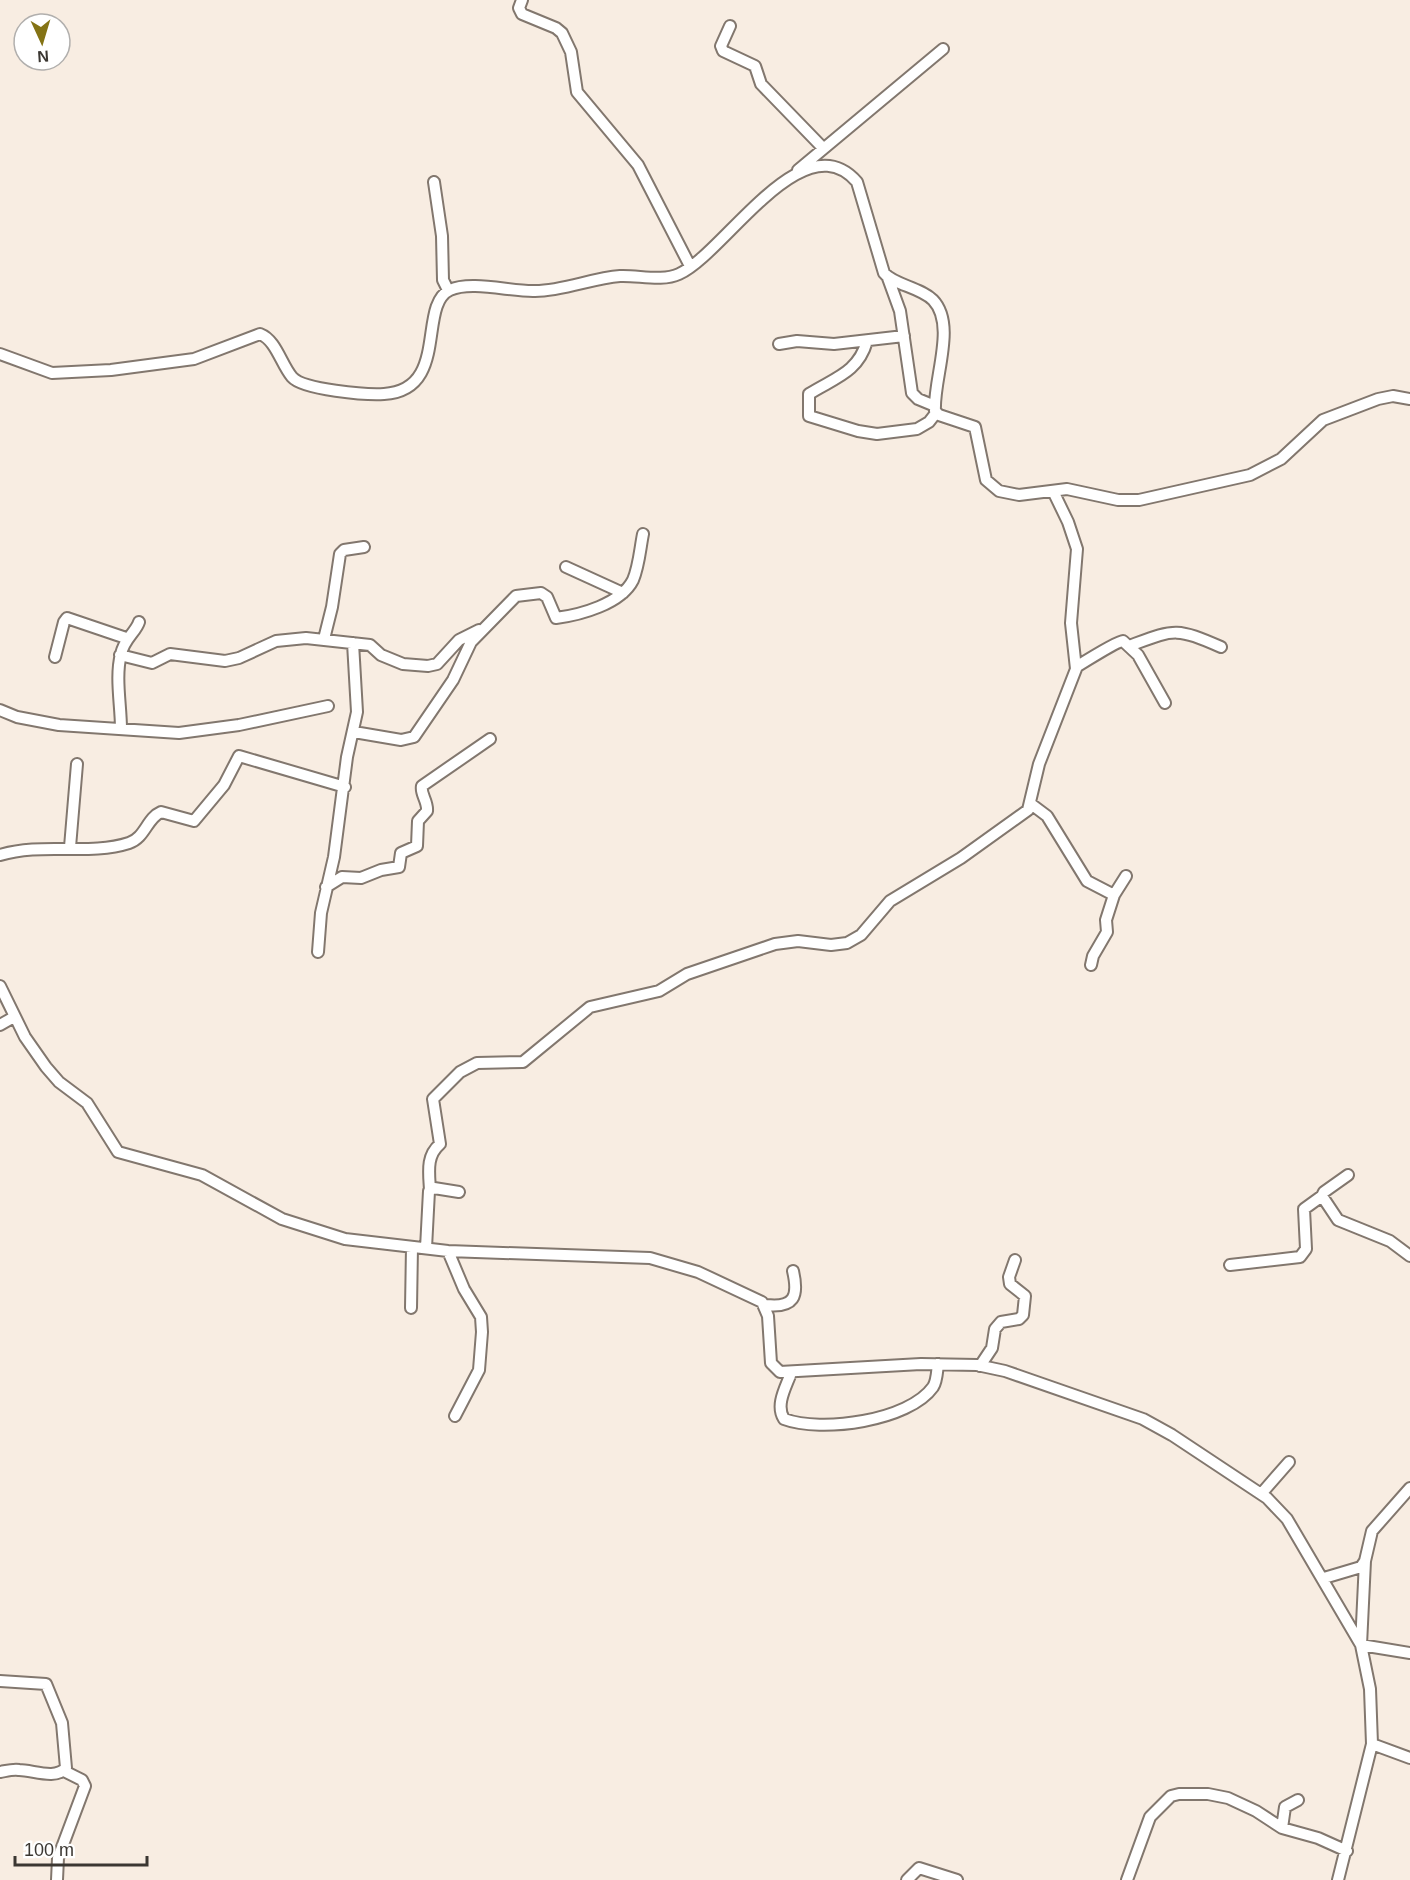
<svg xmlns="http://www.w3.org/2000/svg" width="1410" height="1880" font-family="Helvetica,sans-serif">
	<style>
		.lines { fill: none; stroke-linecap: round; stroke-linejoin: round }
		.street-casing { stroke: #82776e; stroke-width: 14 }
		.street { stroke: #fff; stroke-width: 10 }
	</style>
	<rect width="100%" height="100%" fill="#f8ede2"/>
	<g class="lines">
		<defs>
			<path id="street" d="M522 0 519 8 522 14 556 28 562 33 571 52 577 92 638 165 690 266
				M730 26 721 46 723 51 755 66 761 84 823 148
				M798 170 943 49
				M434 182 442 236 443 280 448 290
				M888 278 900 311 912 393 918 399 935 406
				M867 341C858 373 834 378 809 394V416L858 431 877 434 917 429 929 422 936 413
				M779 344 797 341 834 344 904 336
				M0 354 52 373 111 370 194 359 260 334C276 340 281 364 292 377 303 390 367 395 384 394 450 390 417 305 450 290 471 280 512 292 535 291 564 291 592 278 620 276 638 275 662 282 679 274 724 254 803 120 857 182L884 273C894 285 920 287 933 300 957 325 933 379 935 411L939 415 975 427 986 480 999 491 1019 495 1067 489 1118 500H1139L1250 475 1281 459 1323 420 1378 399 1393 396 1410 399
				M566 567 623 593
				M324 639 332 607 340 554 344 550 364 547
				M1129 646C1175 629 1175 627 1221 647
				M120 655 152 663 170 654 225 661 239 658 276 641 306 638 370 645 381 655 403 664 428 666 437 664 459 640 479 630
				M55 657 64 622 67 618 126 638
				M1076 667C1084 662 1118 641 1123 641L1138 655 1165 703
				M0 710 17 717 59 725 179 733 239 725 328 706
				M121 729C121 705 115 677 121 654 124 639 136 632 139 622
				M354 732 401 740 414 737 453 680 471 642 516 596 541 593 547 597 556 618C580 615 621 604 633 580 639 566 640 549 643 534
				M1031 804 1047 816 1087 881 1114 895 1106 920 1107 932 1093 956 1091 965
				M70 847 77 764
				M0 855C42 842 89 856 129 843 145 838 147 818 161 812L194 821 224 785 239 756 345 787
				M326 887 342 877 361 878 381 870 399 867 401 853 417 846 418 821 427 811C428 801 420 794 422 786L490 739
				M1114 895 1126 876
				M318 952 321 913 334 857 347 757 357 712 353 643
				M0 986 25 1037 46 1067 59 1082 87 1103 118 1152 202 1175 282 1219 345 1239 448 1251 650 1258 698 1272 762 1302 768 1316 771 1363 780 1372 921 1364 977 1365 1005 1371 1143 1419 1172 1435 1267 1498 1287 1519 1361 1645 1370 1689 1372 1744 1338 1880
				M0 1025 14 1017
				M430 1190C429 1172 426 1156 440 1144L433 1099 460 1072 477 1063 523 1062 590 1007 659 991 687 974 775 944 798 941 831 945 847 943 861 935 890 901 961 858 1028 810 1039 764 1076 669 1071 623 1077 549 1068 522 1053 491
				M1322 1196 1324 1192 1348 1175
				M426 1248 429 1191 434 1188 459 1192
				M448 1251 464 1289 481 1317 482 1332 479 1370 455 1416
				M1230 1265 1300 1257 1306 1249 1304 1209 1322 1196 1338 1220 1390 1241 1410 1256
				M766 1305C794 1308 799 1297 793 1271
				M411 1308 412 1247
				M980 1366 992 1348 995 1329 1001 1322 1019 1319 1023 1315 1025 1296 1010 1284 1009 1277 1015 1260
				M791 1373C786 1387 775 1405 784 1419 821 1433 909 1421 933 1387 937 1381 937 1371 938 1364
				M1261 1494 1289 1462
				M1365 1561 1361 1645 1410 1653
				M1324 1578 1361 1567 1365 1561 1372 1531 1410 1488
				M0 1681 46 1684 62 1723 66 1768C55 1780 33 1770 19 1770 13 1769 6 1771 0 1772
				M1372 1744 1410 1758
				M1282 1828 1285 1807 1298 1800
				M57 1880 58 1858 85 1786 82 1780 64 1771
				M907 1880 919 1868 957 1880
				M1127 1880 1150 1817 1171 1796 1179 1794H1208L1228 1798 1256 1811 1282 1828 1318 1838 1347 1851"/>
		</defs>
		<use href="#street" class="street-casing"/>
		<use href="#street" class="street"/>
	</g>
	<g transform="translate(42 42) rotate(176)"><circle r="28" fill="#ffffff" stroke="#b1afad" stroke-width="1.5"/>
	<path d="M0-4.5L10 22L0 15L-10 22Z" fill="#847315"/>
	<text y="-9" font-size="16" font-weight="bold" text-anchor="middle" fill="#3b3732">N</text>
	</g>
	<path d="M15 1856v9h132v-9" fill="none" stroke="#3b3732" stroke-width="3"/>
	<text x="24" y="1856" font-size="18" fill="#3b3732" stroke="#ffffff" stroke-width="4.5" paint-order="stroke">100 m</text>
</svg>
